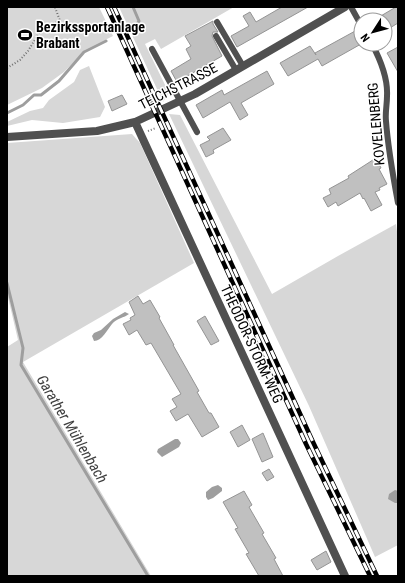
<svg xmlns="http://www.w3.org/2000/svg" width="405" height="583" font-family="'Roboto Condensed',sans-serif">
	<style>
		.green { fill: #d7d7d7 }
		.water { fill: #9e9e9e }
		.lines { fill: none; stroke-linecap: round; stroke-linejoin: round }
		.stream { stroke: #9e9e9e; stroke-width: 3 }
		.building { fill: #c0c0c0; stroke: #949494 }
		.path { stroke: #727272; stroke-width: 2; stroke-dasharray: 1 2; stroke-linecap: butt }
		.service { stroke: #505050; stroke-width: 6 }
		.minor { stroke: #505050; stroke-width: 8 }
		.rail-casing { stroke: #000; stroke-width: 4.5 }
		.rail { stroke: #fff; stroke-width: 3; stroke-dasharray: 9; stroke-linecap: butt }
		.labels { text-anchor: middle; stroke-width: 3; stroke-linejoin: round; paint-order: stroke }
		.poi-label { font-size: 14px; font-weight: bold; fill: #000; stroke: #fff; text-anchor: start }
		.street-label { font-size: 14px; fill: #000; stroke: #fff }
		.water-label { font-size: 15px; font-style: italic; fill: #3f3f3f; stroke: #fff }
	</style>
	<rect width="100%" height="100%" fill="#fff"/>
	<path class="green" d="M7 7H99L113 36 85 50 64 72 42 88 7 105Z
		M119 7H234L161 49 155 39 145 44 169 93 163 102Z
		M89 66 105 107 100 117 63 123 32 120 7 126V122L30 111 43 108 49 100 74 82 80 70Z
		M169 114 180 115 272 294 338 256 396 224 398 239V545L375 557 309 406Z
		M132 134 140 143 194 263 23 362 151 576H7V347L18 340 7 293V143Z"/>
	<path class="water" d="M125 312 129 314C124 318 117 318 112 324 107 330 102 341 94 341L92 336 94 333 101 330 113 319Z
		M175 439H178L181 443 179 447 162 457 157 452 158 449Z
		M218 485 222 488V491L213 498 208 500 206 497V492L212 487Z
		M395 490 398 491V503H395L388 499 389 494Z"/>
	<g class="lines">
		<path class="stream" d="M133 7 139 21 136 26
			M7 113 23 105 34 95H41L59 81 84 52 106 41
			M7 283 23 348 21 365 148 576"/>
	</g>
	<path class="building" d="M282 7H308L237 47 231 36 249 26 243 16 250 12 256 22Z
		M396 7H398V23L385 31V20H374Z
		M213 21V24L218 32H213L212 36 222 56 177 82 171 71 191 59 186 49 191 46 185 36Z
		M357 30 361 37V44L322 66 318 59 288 76 280 63 310 46 316 55 315 53Z
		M398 47V72L387 53Z
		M267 71 274 84 241 103 248 115 240 120 230 102 203 118 196 105 222 90 224 95Z
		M122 95 127 104 112 111 108 101Z
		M223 128 231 140 213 150 214 153 206 157 200 145 210 140 207 137Z
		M376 158 381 168 379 169 387 184 379 188 380 190 375 192 382 205 371 211 364 198 363 199 360 193 338 206 336 202 328 207 323 198 331 194 329 189 349 178 348 176Z
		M138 296 143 304 150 300 160 317 159 318 174 345H173L199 391 197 392 209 413H211L219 427 202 437 188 414 176 421 170 411 177 407 172 399 181 394 151 343 146 345 137 330 129 335 123 324 131 320 130 318 135 315 129 302Z
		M205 316 219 341 211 345 197 321Z
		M242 425 250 440 238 447 230 432Z
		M263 433 273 457 262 462 252 439Z
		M269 469 274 477 267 481 262 473Z
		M244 491 252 505 249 507 264 533 262 534 276 558 274 559 283 576H259L246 554 249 553 235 529 238 528 223 502Z
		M326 551 331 562 317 570 311 560Z"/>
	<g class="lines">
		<path class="path" d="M7 68 20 60 28 51 42 28 60 21 55 7
			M148 131 156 128"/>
		<path class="service" d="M351 7 361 25
			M217 22 243 66
			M216 36 236 70
			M372 44C380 59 388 79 387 96 387 105 385 113 386 121 388 149 393 176 398 203
			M152 49 197 132"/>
		<path class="minor" d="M135 122 345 576
			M7 137 97 131 135 122 195 94 345 7"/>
		<defs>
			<path id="rail" d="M107 7 306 444 370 576
				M114 7 313 442 377 576"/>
		</defs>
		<use href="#rail" class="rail-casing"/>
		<use href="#rail" class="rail"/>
	</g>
	<defs>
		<symbol id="stadium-bare" viewBox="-9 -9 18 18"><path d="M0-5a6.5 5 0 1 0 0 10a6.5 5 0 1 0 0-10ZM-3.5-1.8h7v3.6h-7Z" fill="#000" stroke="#fff" stroke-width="2.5" paint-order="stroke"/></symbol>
	</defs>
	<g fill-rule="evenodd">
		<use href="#stadium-bare" x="15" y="25" width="20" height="20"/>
	</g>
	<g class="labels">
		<g class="poi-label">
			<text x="36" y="32">Bezirkssportanlage<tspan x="36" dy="16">Brabant</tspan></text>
		</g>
		<g class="street-label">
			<text transform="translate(178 86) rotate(-27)" y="5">TEICHSTRASSE</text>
			<text transform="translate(376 124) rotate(-95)" y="5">KOVELENBERG</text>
			<text transform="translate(252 344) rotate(65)" y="5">THEODOR-STORM-WEG</text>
		</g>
		<g class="water-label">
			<text transform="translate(72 429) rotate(59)" y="5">Garather Mühlenbach</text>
		</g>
	</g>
	<rect width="405" height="583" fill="none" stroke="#000000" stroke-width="16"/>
	<g transform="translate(373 32) rotate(234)"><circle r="19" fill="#ffffff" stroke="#999999"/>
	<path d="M0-3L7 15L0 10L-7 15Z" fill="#000000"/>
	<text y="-6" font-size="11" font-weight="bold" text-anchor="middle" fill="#000000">N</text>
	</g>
</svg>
